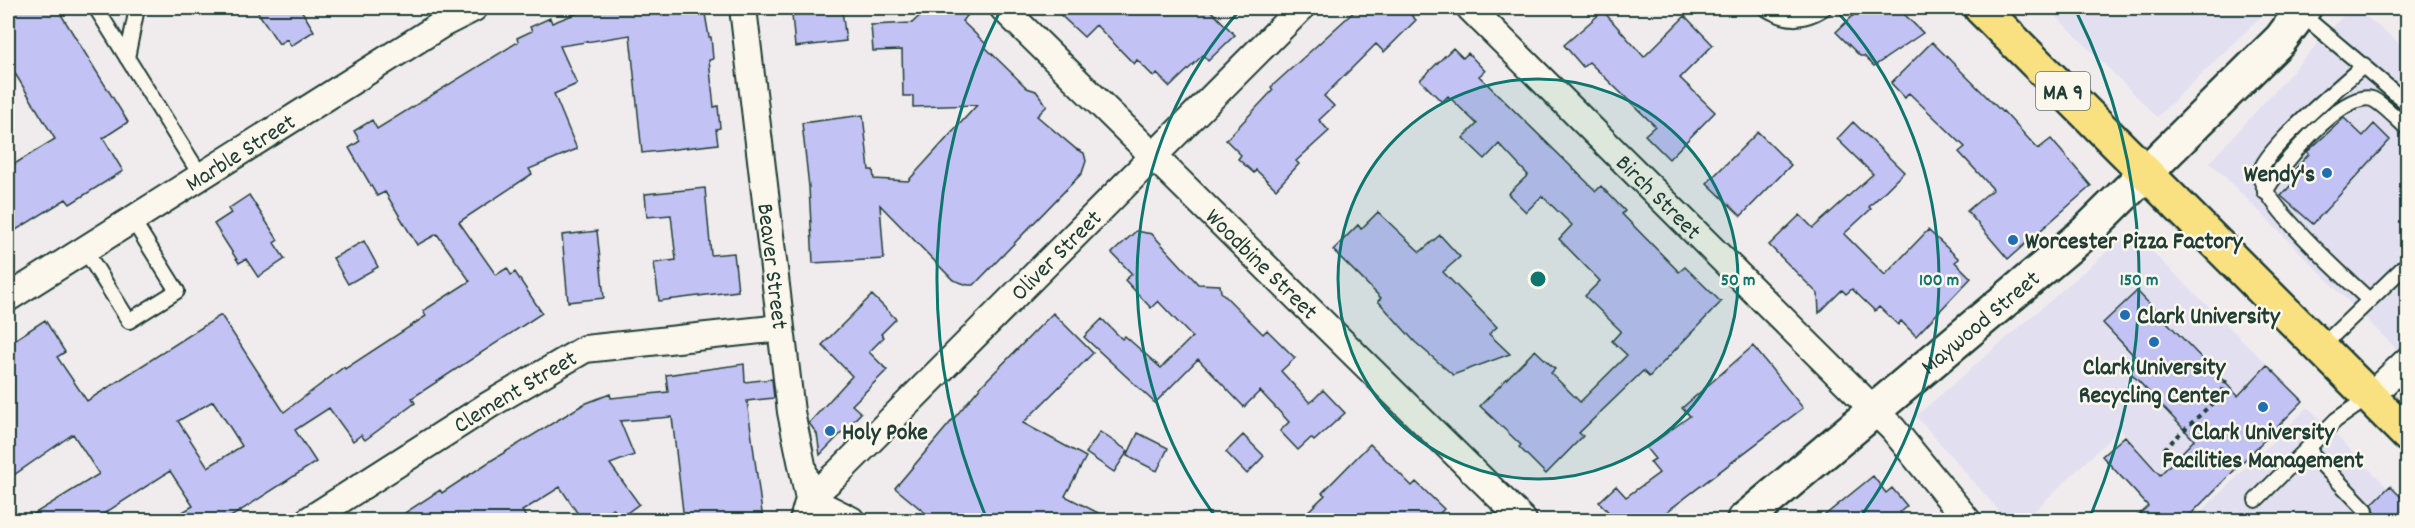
<svg xmlns="http://www.w3.org/2000/svg" width="2415" height="528" font-family="Dekko,sans-serif">
	<style>
		.built { fill: #e2dff0 }
		.building { fill: #c2c2f4; stroke: #1f3d34; stroke-width: 1.5; fill-rule: evenodd }
		.lines { fill: none; stroke-linecap: round; stroke-linejoin: round }
		.lane-casing { stroke: #1f3d34; stroke-width: 18 }
		.street-casing { stroke: #1f3d34; stroke-width: 30 }
		.secondary-casing { stroke: #1f3d34; stroke-width: 38 }
		.highway-casing { stroke: #1f3d34; stroke-width: 38 }
		.path { stroke: #1f3d34; stroke-width: 4; stroke-dasharray: 4.5 4.5; stroke-linecap: butt }
		.lane { stroke: #fbf7ec; stroke-width: 14 }
		.street { stroke: #fbf7ec; stroke-width: 26 }
		.secondary { stroke: #fbf7ec; stroke-width: 33 }
		.highway { stroke: #f9e181; stroke-width: 33 }
		.ring { fill: none; stroke: #0f766e; stroke-width: 3 }
		.poi-dot { fill: #1f6fb2; stroke: #fbf7ec; stroke-width: 2 }
		.labels { text-anchor: middle; stroke-width: 5; stroke-linejoin: round; paint-order: stroke }
		.shield { fill: #fbf7ec; stroke: #61756b; stroke-width: 1.5 }
		.shield-label { font-size: 22px; font-weight: bold; fill: #1f3d34 }
		.street-label { font-size: 24px; fill: #1f3d34; stroke: #fbf7ec }
		.poi-label { font-size: 24px; font-weight: bold; fill: #1f3d34; stroke: #fbf7ec; text-anchor: start }
		.centre { fill: #0f766e; stroke: #fbf7ec; stroke-width: 3 }
		.ring-label { font-size: 18px; text-anchor: middle; font-weight: bold; fill: #0f766e; stroke: #fbf7ec; stroke-width: 5; stroke-linejoin: round; paint-order: stroke }
	</style>
	<rect width="100%" height="100%" fill="#f0ecee"/>
	<filter id="ink" filterUnits="userSpaceOnUse"><feTurbulence type="fractalNoise" baseFrequency=".0167" numOctaves="2"/><feDisplacementMap in="SourceGraphic" scale="12" xChannelSelector="R" yChannelSelector="G"/><feConvolveMatrix kernelMatrix="1 2 1 2 8 2 1 2 1" color-interpolation-filters="sRGB"/></filter>
	<g filter="url(#ink)">
		<path class="built" d="M2048 8H2270L2157 117Z
			M2350 8H2355L2407 49 2408 339 2397 350 2210 162Z
			M2131 231 2304 400 2195 510 2120 429 2025 520H2007L1916 416Z
			M2308 407 2407 507 2408 520H2207L2200 513Z"/>
		<path class="building" d="M8 8H57L128 122 103 138 123 171 70 204 66 199 8 235V168L55 139 8 62Z
			M255 8H300L314 31 291 46 287 39 279 44Z
			M590 8H704L709 37H711L713 59 709 60 714 107 718 106 720 128 716 129 718 144 642 153 630 35 560 46 577 84 554 94 577 149 529 169 532 174 459 222 496 275 507 268 511 275 515 272 542 313 412 398 415 403 365 440 361 435 353 441 329 408 295 430 316 462 226 520H169L193 506 170 471 94 520H24L99 474 73 434 8 479V344L45 320 65 352 57 357 87 401 221 315 284 412 344 367 345 369 426 316 423 311 470 281 437 234 417 245 385 192 377 196 349 148 360 141 354 131 372 120 377 129 518 42 517 38 532 31 530 27 550 18 552 23ZM213 401 242 446 208 467 178 421Z
			M928 8H975L962 21 987 45 985 47 1027 88 1036 91 1047 106 1037 116 1076 149 1084 153 1086 161 1082 173 974 285H968L953 280 880 205 884 259 813 263 809 187 802 123 863 115 869 170H873L874 179 908 181 977 105 913 107V96H903L902 50 873 51 871 25 912 23Z
			M1053 8H1208L1235 35 1208 61 1203 55 1170 87 1157 74 1154 77 1137 60 1134 64 1096 25 1084 37Z
			M1358 8H1404L1416 20 1384 52 1376 44 1324 96 1334 106 1319 120 1329 131 1296 161 1299 164 1276 189 1256 170 1254 173 1238 159 1241 155 1226 140 1273 90 1271 87Z
			M1861 8H1898L1923 33 1874 66 1864 56H1860L1836 32Z
			M842 10 846 41 795 47 792 15Z
			M1603 11 1644 57 1685 16 1713 45 1680 78 1715 112 1669 159 1645 135 1655 126 1589 62 1583 67 1564 45Z
			M1932 42 2002 112 2003 111 2038 149 2051 139 2091 186 2008 259 1967 211 1993 189 1959 152 1965 147 1909 93 1905 98 1891 83Z
			M1453 48 1463 58 1468 53 1485 71 1479 76 1596 191 1601 186 1625 211 1622 214 1679 272 1685 267 1721 302 1649 377 1643 371 1579 433 1583 436 1546 474 1519 447 1521 445 1480 406 1535 350 1555 369 1551 373 1580 402 1627 355 1612 341 1621 331 1585 296 1600 281 1559 239 1572 225 1542 196 1526 212 1508 194 1528 175 1499 144 1485 159 1463 138 1477 124 1448 96 1442 102 1420 80Z
			M2344 118 2363 136 2374 124 2390 140 2313 224 2281 196 2301 174 2295 169 2309 154 2307 152Z
			M1853 122 1904 172 1869 207 1871 209 1844 234 1885 275 1928 230 1959 259 1955 262 1971 278 1916 336 1901 321 1898 325 1879 307 1875 311 1852 289 1846 294 1842 290 1819 313 1818 294 1769 245 1800 215 1813 228 1873 174 1837 139Z
			M1758 132 1791 165 1741 216 1707 183Z
			M705 188 711 255 734 253 738 291 659 301 654 263 676 260 671 215 647 217 645 194Z
			M249 195 278 240 274 243 285 259 258 277 246 259 239 263 214 224 231 213 228 209Z
			M1378 212 1420 252 1440 235 1460 257 1443 272 1497 327 1489 334 1510 354 1453 375 1415 342 1378 301 1381 298 1333 250 1358 225 1361 229Z
			M597 231 604 298 568 302 562 235Z
			M1136 231 1152 234 1198 284 1220 285 1221 292 1263 334 1267 330 1295 358 1281 371 1310 403 1323 390 1345 413 1314 441 1311 438 1298 450 1280 431 1289 422 1260 391 1244 407 1198 359 1155 403 1084 337 1102 319 1122 339 1125 336 1161 368 1192 337 1158 301 1151 308 1125 280 1132 274 1112 253Z
			M364 241 378 267 348 284 333 258Z
			M2137 291 2238 396 2267 365 2303 401 2185 520H2133L2148 506 2102 456 2125 436 2160 475 2194 440 2129 371 2140 362 2103 323Z
			M872 295 896 319 881 334 884 337 869 352 887 370 852 405 861 413 820 455 817 434 809 423 852 376 822 345Z
			M1053 313 1093 353 1023 423 1086 457 1065 496 1112 520H934L895 488 982 385Z
			M1753 346 1803 408 1656 520H1616L1599 502 1616 486 1626 497 1659 473 1650 462 1655 459 1646 448 1690 416 1682 408Z
			M744 364 745 382 772 379 774 398 747 401 763 520H684L672 417 620 421 634 455 610 464 639 504 620 518 613 508 594 520H582L560 487 522 511 528 520H394L440 490 442 493 492 460 584 404 610 394 611 398 668 392 666 375Z
			M1100 432 1128 451 1114 472 1086 453Z
			M1138 433 1168 448 1157 471 1127 456Z
			M1243 435 1264 456 1247 474 1226 452Z
			M1370 444 1412 486 1416 482 1444 509 1433 520H1299L1325 495 1322 493Z
			M1873 476 1886 493 1892 488 1907 506 1900 512 1907 520H1819Z
			M2390 486 2408 504V509L2396 520H2355L2359 516 2364 519 2372 517 2375 512 2372 504Z"/>
		<g class="lines">
			<defs>
				<path id="lane" d="M96 8 201 176
					M1765 8C1787 21 1801 22 1824 8
					M2300 13 2408 104
					M127 58 137 8
					M2364 65C2344 83 2262 151 2260 173 2258 200 2347 279 2369 300
					M2265 192C2278 168 2342 90 2372 99 2381 102 2400 122 2408 129
					M85 250 129 321 177 291 132 219
					M2321 347 2408 263
					M2256 500 2307 449
					M2366 510 2307 449 2336 420 2369 397"/>
				<g id="street">
					<path id="s1" d="M743 8 791 412 809 499 803 520"/>
					<path id="s2" d="M1003 8 1523 520"/>
					<path id="s3" d="M1470 8 1893 429 1967 520"/>
					<path id="s4" d="M8 298 444 23 474 8"/>
					<path d="M2369 397 2408 360"/>
					<path id="s5" d="M309 520 489 405 585 349 780 328"/>
					<path id="s6" d="M851 520 809 499 838 473 1301 8"/>
				</g>
				<g id="secondary">
					<path id="s7" d="M1744 520 2086 232 2281 39 2304 8"/>
				</g>
				<path id="highway" d="M1981 8 2408 435"/>
			</defs>
			<use href="#lane" class="lane-casing"/>
			<use href="#street" class="street-casing"/>
			<use href="#secondary" class="secondary-casing"/>
			<use href="#highway" class="highway-casing"/>
			<path class="path" d="M2164 449 2221 395 2226 380"/>
			<use href="#lane" class="lane"/>
			<use href="#street" class="street"/>
			<use href="#secondary" class="secondary"/>
			<use href="#highway" class="highway"/>
		</g>
	</g>
	<circle cx="1538" cy="279" r="200" fill="#0f766e" fill-opacity=".12"/>
	<g class="ring">
		<circle cx="1538" cy="279" r="200"/>
		<path d="M1218 520A401 401 0 0 1 1242 8M1834 8A401 401 0 0 1 1858 520"/>
		<path d="M987 519A601 601 0 0 1 1000 11M2076 11A601 601 0 0 1 2089 519"/>
	</g>
	<g class="poi-dot">
		<circle cx="2327" cy="173" r="6"/>
		<circle cx="2013" cy="240" r="6"/>
		<circle cx="2125" cy="315" r="6"/>
		<circle cx="2154" cy="342" r="6"/>
		<circle cx="2263" cy="407" r="6"/>
		<circle cx="830" cy="431" r="6"/>
	</g>
	<g class="labels">
		<rect class="shield" x="2036" y="72" width="54" height="38" rx="4.5"/>
		<g class="shield-label">
			<text x="2063" y="99">MA 9</text>
		</g>
		<g class="street-label">
			<text dy="8" stroke="none"><textPath href="#s4" startOffset="274">Marble Street</textPath></text>
			<text dy="8" stroke="none"><textPath href="#s3" startOffset="267">Birch Street</textPath></text>
			<text dy="8" stroke="none"><textPath href="#s6" startOffset="394">Oliver Street</textPath></text>
			<text dy="8" stroke="none"><textPath href="#s2" startOffset="364">Woodbine Street</textPath></text>
			<text dy="8" stroke="none"><textPath href="#s1" startOffset="260">Beaver Street</textPath></text>
			<text dy="8" stroke="none"><textPath href="#s7" startOffset="308">Maywood Street</textPath></text>
			<text dy="8" stroke="none"><textPath href="#s5" startOffset="243">Clement Street</textPath></text>
		</g>
		<g class="poi-label">
			<text x="2315" y="181" text-anchor="end">Wendy's</text>
			<text x="2025" y="248">Worcester Pizza Factory</text>
			<text x="2137" y="323">Clark University</text>
			<text x="2154" y="374" text-anchor="middle">Clark University<tspan x="2154" dy="28">Recycling Center</tspan></text>
			<text x="842" y="439">Holy Poke</text>
			<text x="2263" y="439" text-anchor="middle">Clark University<tspan x="2263" dy="28">Facilities Management</tspan></text>
		</g>
	</g>
	<circle cx="1538" cy="279" r="9" class="centre"/>
	<g class="ring-label">
		<text x="1738" y="285">50 m</text>
		<text x="1939" y="285">100 m</text>
		<text x="2139" y="285">150 m</text>
	</g>
	<rect width="2415" height="528" fill="none" stroke="#fbf7ec" stroke-width="30"/>
	<rect x="15" y="15" width="2385" height="498" fill="none" stroke="#1f3d34" stroke-width="2" filter="url(#ink)"/>
</svg>
